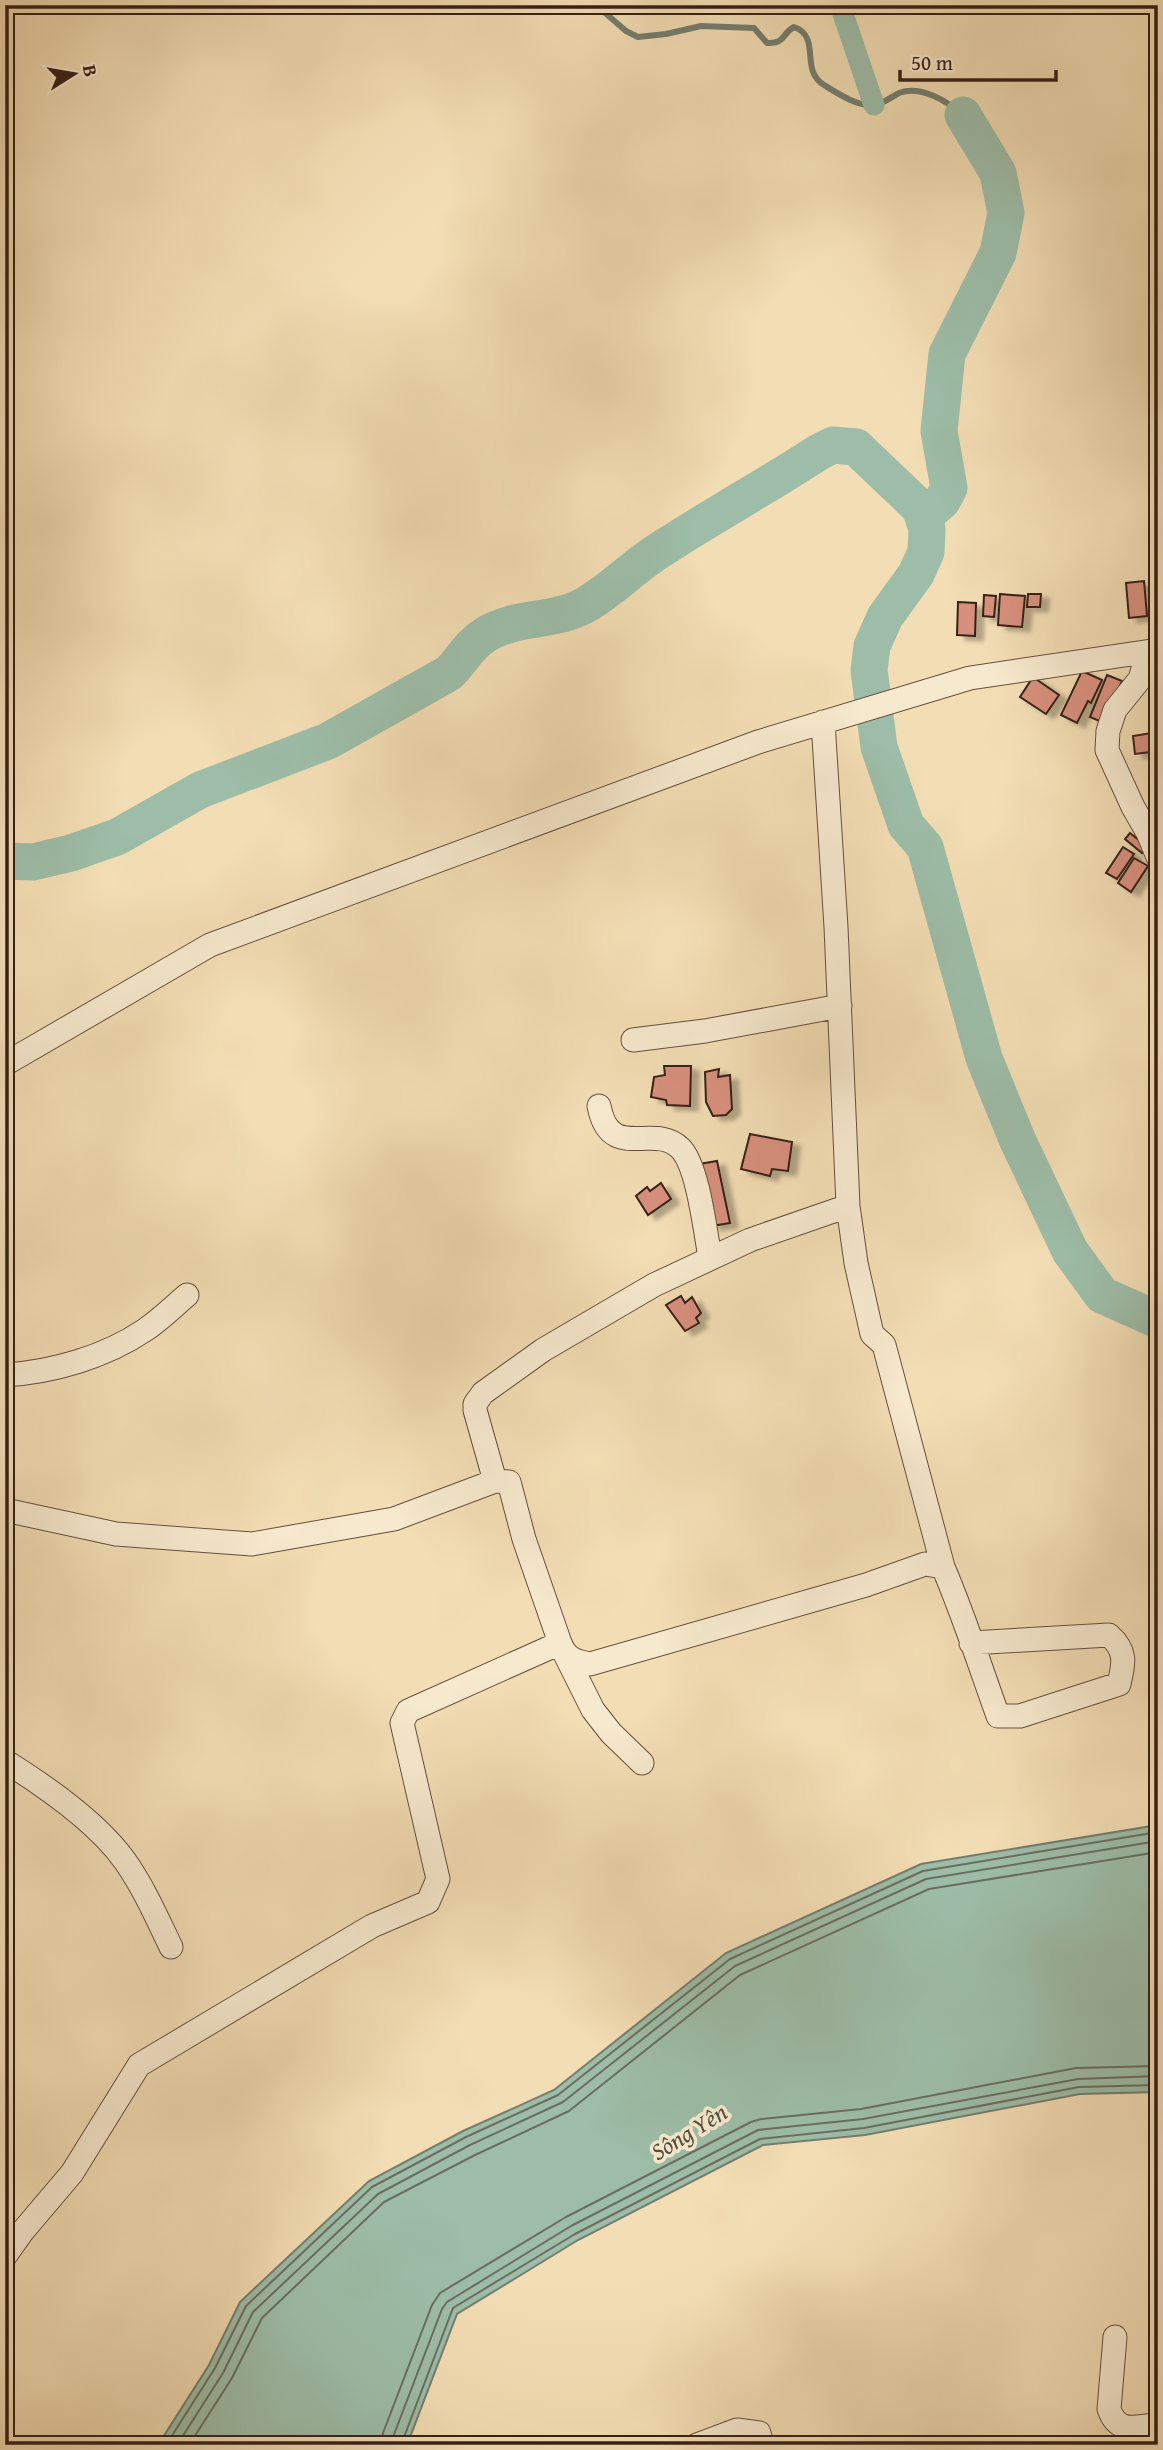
<svg xmlns="http://www.w3.org/2000/svg" width="1163" height="2450" font-family="'Gentium Book Plus',serif">
	<style>
		.water { fill: #9dbda8; stroke: #747e6e; stroke-width: 2 }
		.lines { fill: none; stroke-linecap: round; stroke-linejoin: round }
		.shore { stroke: #6a6e5f; stroke-width: 2 }
		.stream { stroke: #747e6e; stroke-width: 6 }
		.canal { stroke: #9dbda8; stroke-width: 21 }
		.river { stroke: #9dbda8; stroke-width: 37 }
		.building { fill: #d8907e; stroke: #362016; stroke-width: 2; filter: url(#shadow) }
		.minor-casing { stroke: #654f3e; stroke-width: 25 }
		.minor { stroke: #f7e9ce; stroke-width: 23 }
		.labels { text-anchor: middle; stroke-width: 7; stroke-linejoin: round; paint-order: stroke }
		.water-label { font-size: 24px; font-style: italic; fill: #554f42; stroke: #f7e9ce }
	</style>
	<defs>
		<filter id="shadow"><feDropShadow dx="8" dy="4.5" stdDeviation="2" flood-color="#0004"/></filter>
	</defs>
	<rect width="100%" height="100%" fill="#f3ddb4"/>
	<filter id="stains"><feTurbulence type="fractalNoise" baseFrequency=".00286" numOctaves="4"/><feColorMatrix values="0 0 0 0 .2 0 0 0 0 .09 0 0 0 0 .02 0 0 0 .5 -.17"/></filter>
	<radialGradient id="worn" r=".72"><stop offset=".6" stop-color="#630" stop-opacity="0"/><stop offset="1" stop-color="#630" stop-opacity=".3"/></radialGradient>
	<path class="water" d="M1158 1825V2092L1080 2094 865 2135 763 2145 578 2240 457 2314 407 2445H158L209 2365 240 2302 369 2181 463 2131 554 2090 726 1953 921 1864Z"/>
	<g class="lines">
		<path class="shore" d="M166 2445 215 2368 246 2306 372 2187 466 2137 558 2095 730 1959 923 1871 1158 1832
			M177 2445 223 2373 253 2312 378 2194 470 2145 563 2102 735 1966 926 1879 1158 1841
			M189 2445 232 2378 262 2318 384 2202 475 2155 569 2111 740 1975 929 1889 1158 1852
			M381 2445 383 2433 432 2305 440 2293 566 2217 751 2122 761 2119 861 2109 1076 2068 1158 2066
			M392 2445 393 2437 442 2309 447 2302 571 2226 758 2130 863 2119 1078 2079 1158 2076
			M401 2445 453 2308 575 2234 760 2139 864 2128 1079 2087 1158 2085"/>
		<path class="stream" d="M596 5 626 31 638 37 666 34 701 26 754 28 767 43C786 44 781 34 794 27 822 37 799 70 824 85 837 93 858 107 874 105 883 104 891 97 899 93 921 85 947 101 963 115"/>
		<path class="canal" d="M840 5 874 105"/>
		<path class="river" d="M923 517 942 501 949 488 939 431 947 354 998 253 1006 213 998 173 963 115
			M5 861 33 862 71 853 117 837 200 790 328 741 449 673C461 661 470 644 485 635 516 615 556 623 587 604 613 589 634 566 660 550 712 516 767 486 819 452L833 445 856 447 920 508 927 529 926 552 916 574 885 617 872 646 869 670 879 747 906 825 925 847 984 1058 1017 1139 1070 1251 1102 1295 1158 1320"/>
	</g>
	<path class="building" d="M1144 581 1147 616 1129 618 1126 583Z
		M1000 594 1025 596 1022 627 998 625Z
		M1028 594H1041L1040 607H1027Z
		M984 595 996 596 994 617 983 616Z
		M958 602 976 603 975 636 957 635Z
		M1082 671 1102 680 1091 703 1088 701 1077 723 1061 715Z
		M1107 675 1122 681 1104 723 1090 717Z
		M1033 677 1059 695 1046 714 1020 697Z
		M1158 682V706H1154L1151 683Z
		M1158 732V751L1135 754 1133 736Z
		M1158 778V792L1151 784Z
		M1152 809H1158V825H1151Z
		M1130 833 1147 847 1142 853 1125 839Z
		M1123 847 1134 854 1117 879 1106 873Z
		M1134 858 1148 866 1131 892 1118 883Z
		M664 1066H691L690 1106 667 1105 666 1100 651 1097 654 1077 665 1075Z
		M719 1069 718 1077 730 1075 732 1109 726 1115 713 1116 706 1102 705 1072Z
		M750 1134 792 1142 788 1171 772 1169 770 1176 741 1169Z
		M717 1161 730 1223 712 1226 699 1164Z
		M661 1183 671 1199 648 1215 636 1196 647 1187 650 1191Z
		M681 1296 685 1303 692 1297 701 1313 696 1318 699 1323 685 1331 666 1305Z"/>
	<g class="lines">
		<defs>
			<path id="minor" d="M1148 652 1140 679 1115 710 1108 731 1107 750 1133 807 1148 833 1158 857
				M823 722 836 927 848 1206 856 1263 872 1334 884 1345 943 1567
				M633 1040 705 1031 840 1006
				M5 1064 210 945 758 742 970 678 1158 650
				M599 1106C610 1163 653 1122 680 1148 698 1165 705 1231 710 1257
				M5 1375C53 1372 105 1357 145 1330 160 1320 173 1307 187 1295
				M495 1481 475 1410V1404L483 1393 543 1350 654 1285 750 1240 848 1206
				M5 1510 116 1534 252 1544 394 1519 495 1481 509 1482 524 1539 560 1643C566 1658 574 1661 590 1664L866 1585 925 1564 943 1567C964 1616 980 1666 998 1716H1020L1119 1684C1124 1663 1127 1651 1109 1635L971 1643
				M565 1654 593 1710 611 1733 642 1763
				M5 1761C45 1786 98 1823 125 1861 144 1888 157 1918 171 1947
				M5 2256 22 2232 72 2173 139 2065 372 1926 428 1902 438 1879 402 1723 408 1711 560 1643
				M1115 2337 1109 2409C1118 2435 1135 2426 1158 2425
				M697 2445 737 2430 759 2433 762 2445"/>
		</defs>
		<use href="#minor" class="minor-casing"/>
		<use href="#minor" class="minor"/>
	</g>
	<g class="labels">
		<g class="water-label">
			<text transform="translate(689 2132) rotate(-32)" y="8">Sông Yên</text>
		</g>
	</g>
	<rect width="1163" height="2450" fill="none" stroke="#f3ddb4" stroke-width="28"/>
	<rect x="7" y="7" width="1149" height="2436" fill="none" stroke="#362016" stroke-width="3.5"/>
	<rect x="14" y="14" width="1135" height="2422" fill="none" stroke="#362016" stroke-width="2"/>
	<g transform="translate(74 74) rotate(79)" stroke="#f7e9ce" stroke-width="5" paint-order="stroke">
	<path d="M0-5L12 26L0 18L-12 26Z" fill="#362016"/>
	<text y="-10" font-size="19" font-weight="bold" text-anchor="middle" fill="#362016">B</text>
	</g>
	<path d="M900 70v10h156v-10" fill="none" stroke="#362016" stroke-width="3.5"/>
	<text x="911" y="70" font-size="21" fill="#362016" stroke="#f7e9ce" stroke-width="5" paint-order="stroke">50 m</text>
	<rect width="100%" height="100%" filter="url(#stains)"/>
	<rect width="100%" height="100%" fill="url(#worn)"/>
</svg>
